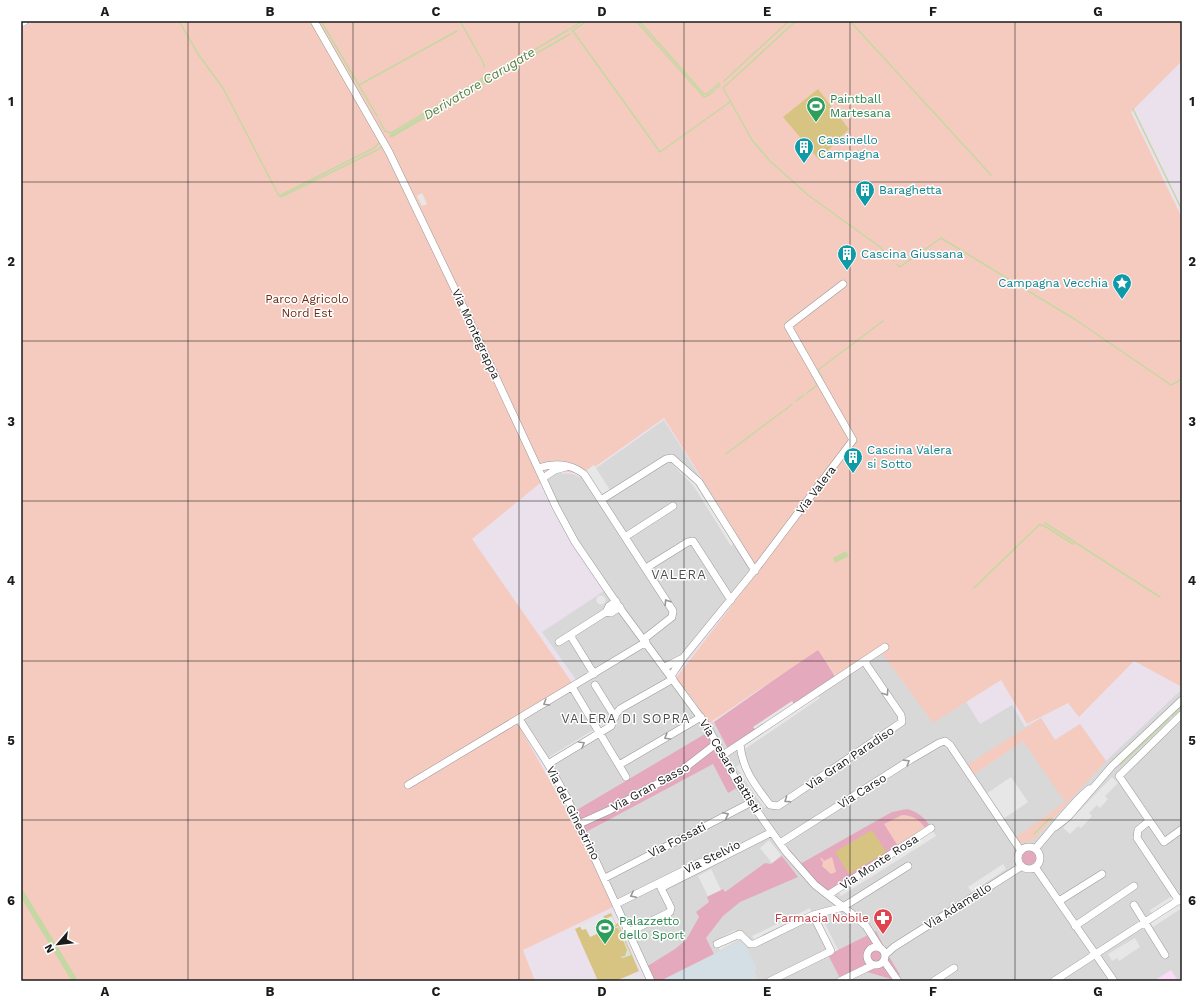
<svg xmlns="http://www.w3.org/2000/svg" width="1203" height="1002" font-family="'Work Sans',sans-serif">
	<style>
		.residential { fill: #d8d8d9 }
		.industrial { fill: #d3dfe5 }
		.education { fill: #fddaf8 }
		.grass { fill: #e5a9bd }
		.park { fill: #f6cbbf }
		.pitch { fill: #d8c482 }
		.parking { fill: #e7e7e7 }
		.plaza { fill: #d6e2d7 }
		.water { fill: #c4d8a3 }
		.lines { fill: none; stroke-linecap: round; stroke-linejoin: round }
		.stream { stroke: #c4d8a3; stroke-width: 1.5 }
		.canal { stroke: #c4d8a3; stroke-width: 5.5 }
		.minor-casing { stroke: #989898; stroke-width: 8 }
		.minor { stroke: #fff; stroke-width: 7 }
		.oneway { stroke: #989898 }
		.grid { fill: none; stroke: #1b1b1b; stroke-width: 1; stroke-opacity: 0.55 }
		.labels { text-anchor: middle; stroke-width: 3; stroke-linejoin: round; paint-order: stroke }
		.leisure-label { font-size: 12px; fill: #27864d; stroke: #fff; text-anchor: start }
		.culture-label { font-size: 12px; fill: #0d838f; stroke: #fff; text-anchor: start }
		.park-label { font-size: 12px; fill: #722711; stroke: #fff }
		.street-label { font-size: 12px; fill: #1b1b1b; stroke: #fff }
		.health-label { font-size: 12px; fill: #be3a42; stroke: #fff; text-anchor: end }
		.water-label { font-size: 13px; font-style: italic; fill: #55803f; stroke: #fff }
		.neighbourhood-label { font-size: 13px; letter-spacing: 1px; fill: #4e4e4e; stroke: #fff }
		.neatline { fill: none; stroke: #1b1b1b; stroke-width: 1.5 }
		.grid-label { font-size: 13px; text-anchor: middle; font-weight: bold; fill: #1b1b1b }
	</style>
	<rect width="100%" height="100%" fill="#eae1ec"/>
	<path class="residential" d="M664 420 758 569 674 678 708 722H714L818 649 836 678 884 645 965 700 980 724 1012 705 1025 727 1041 718 1055 740 1080 724 1106 761 1182 689V981H757L743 940 660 981H647L560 789 516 718 577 681 542 632 604 591 573 545 542 483 557 473 572 474 582 478Z"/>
	<path class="industrial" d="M743 940 757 969 753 972 757 981H660Z"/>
	<path class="education" d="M1171 970 1178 981H1154Z"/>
	<path class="grass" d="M818 649 836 678 728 749 714 722Z
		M710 731 740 786 728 793 713 764 586 832 575 811Z
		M907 809C918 812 926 818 931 828L828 893 800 864 892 812Z
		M1022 858a7 7 0 1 1 14 0a7 7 0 1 1-14 0Z
		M782 856 798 877 740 902 723 916 706 938 714 954 660 981H653L646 967 675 949 686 940 699 917 696 912 709 902 707 897 723 889 725 892 765 863 771 864Z
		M876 931 885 949 894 947 887 953 900 975 891 979 867 972H859L841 980 828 955Z"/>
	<path class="park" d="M35 21H1182V61L1131 112 1182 218V687L1134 661 1079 717 1068 703 1027 724 1001 680 933 723 881 652 837 678 818 650 708 724 696 703 676 678 759 570 664 418 582 476C571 471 561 470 550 475L472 539 575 687 518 724 579 833 613 907 523 950 535 981H21V28Z
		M1041 718 1055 740 1080 724 1106 761 1033 841 1019 843 1015 838 1065 802 1023 741 973 775 967 765Z
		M902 815C912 815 920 820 925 828L898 846 884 824Z
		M832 857 836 872 831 874 822 866 823 862 820 858H822L824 861Z"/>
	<path class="pitch" d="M818 89 849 129 819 160 783 117Z
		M872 830 886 852 849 874 835 852Z
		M611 913 616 924 618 923 639 971 616 981H598L575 929Z"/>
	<path class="parking" d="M422 193 427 204 422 206 417 196Z
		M675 460 692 474 737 542 731 546 693 485 672 464Z
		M594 465 610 490 600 496 584 472Z
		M596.5 600a4.5 4.5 0 1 1 9 0a4.5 4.5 0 1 1-9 0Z
		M817 695 820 698 745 749 743 745Z
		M792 701 794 704 756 730 753 727Z
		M608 721 611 726 552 762 549 757Z
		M740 764 768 805 764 808 736 767Z
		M1011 777 1028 802 1003 819 986 794Z
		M1112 777 1118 783 1105 796 1108 799 1100 808 1097 805 1089 813 1092 816 1081 828 1078 826 1070 834 1063 828Z
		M931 828 936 836 841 896 837 889Z
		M769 840 781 855 772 863 760 848Z
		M1003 864 1006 869 972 892 968 887Z
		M711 869 721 890 708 896 698 876Z
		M1172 896 1182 898V908L1153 927 1149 920 1154 917 1150 910Z
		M810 908 813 915 756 943 752 936Z
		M603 916 605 919 612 916 616 925 590 937 586 929 582 930 580 926Z
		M824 922 838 950 832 953 818 924Z
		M735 930 741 939 720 950 715 941Z
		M1135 938 1140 947 1119 961 1117 958 1112 961 1108 954Z
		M631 975 632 976H639L641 981H616Z"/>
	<path class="plaza" d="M618 926 631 955 623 958 620 957 625 956 627 950 618 928H613Z"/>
	<path class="water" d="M846 551 849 556 835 563 833 558Z"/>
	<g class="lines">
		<path class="stream" d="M179 21 198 54 223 88 279 196 374 148 379 143
			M321 21 377 116
			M460 21 483 62 484 67
			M636 21 704 97 709 95 720 85
			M639 21 704 94H707L719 83
			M850 21 991 175
			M570 29 582 21
			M572 31 587 21
			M573 31 660 152 730 102
			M724 81 789 21
			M359 85 457 31
			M723 88 752 140 770 161 808 195 880 247 894 261
			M723 88 796 21
			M1133 109 1182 210
			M379 120 385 131 391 133 485 77 484 74
			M390 136 568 30
			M391 137 570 34
			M281 197 377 150 381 147
			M897 264 900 267 941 238 1076 320 1171 385 1182 379
			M822 377 818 370 883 321
			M815 381 817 384
			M807 393 817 385
			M796 401 804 395
			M785 410 792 404
			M726 454 783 411
			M1045 523 1160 597
			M974 588 1039 525H1043L1073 544
			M1172 716 1181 708
			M1120 765 1169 719
			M1034 834 1049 819 1052 818"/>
		<path class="canal" d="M21 892 75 981"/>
		<defs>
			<path id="minor" d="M314 21 389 152 460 300 556 507 575 542 622 611 707 726 740 787 786 852 815 885 851 913 866 926 880 948
				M21 23 25 21
				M538 468C555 463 569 463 584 474L673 611 672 617 644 639
				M543 478 555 470 566 467
				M601 500 666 459 672 458 699 482 755 571
				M625 537 673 506
				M646 568 688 542 693 541 731 600
				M616 601 609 606 606 612 611 613 620 607
				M570 635 594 674
				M559 642 606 612
				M665 667 683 658
				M671 676 683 658 758 566 853 440 788 326 843 284
				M595 685 615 717
				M572 687 626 777
				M1181 715 1119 776 1164 842 1182 829
				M519 719 548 764 567 798 651 981
				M740 744C742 769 755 785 770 805L778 806 902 722 901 715 864 661
				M723 755 885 647
				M548 764 611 726 615 715 620 709 673 679
				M619 765 701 717
				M408 785 646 642
				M1149 821 1138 830 1137 838 1179 901
				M579 824 610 810 647 789 677 774 717 743
				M1055 827 1068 817 1112 766 1182 700
				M780 843 910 760 939 743 945 741 950 745 1021 851
				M1018 858a11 11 0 1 1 22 0a11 11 0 1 1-22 0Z
				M1035 849C1053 829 1068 807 1089 789
				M1035 867 1114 981
				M605 878 750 803
				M828 895 931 828
				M1059 901 1102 874
				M616 904 701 862
				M1134 905 1165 955
				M1075 926 1134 886
				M629 932 670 912 671 908 661 888 772 832
				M717 944 740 934 750 944H754L813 915 843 907 908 866
				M867 956a9 9 0 1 1 18 0a9 9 0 1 1-18 0Z
				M885 955 894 947 1022 866
				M884 961 898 981
				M770 981 831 951 813 915
				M840 981 873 965
				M934 981 954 968
				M1054 981 1182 898"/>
		</defs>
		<use href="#minor" class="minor-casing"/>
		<use href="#minor" class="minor"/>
	</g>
	<defs><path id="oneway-chevron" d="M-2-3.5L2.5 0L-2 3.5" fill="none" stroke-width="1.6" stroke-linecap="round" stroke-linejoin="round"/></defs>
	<g class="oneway">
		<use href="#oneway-chevron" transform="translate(667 602) rotate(-122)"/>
		<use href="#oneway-chevron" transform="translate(886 693) rotate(56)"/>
		<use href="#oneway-chevron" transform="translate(546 703) rotate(149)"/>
		<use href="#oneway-chevron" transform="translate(667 737) rotate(149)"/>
		<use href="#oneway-chevron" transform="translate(582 744) rotate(-31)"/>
		<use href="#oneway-chevron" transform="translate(907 762) rotate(-32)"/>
		<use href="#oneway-chevron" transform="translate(787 800) rotate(146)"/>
		<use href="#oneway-chevron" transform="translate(726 815) rotate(-27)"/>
		<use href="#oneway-chevron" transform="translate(633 895) rotate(154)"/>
	</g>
	<path class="grid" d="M188 21V981M353 21V981M519 21V981M684 21V981M850 21V981M1015 21V981M21 182H1182M21 341H1182M21 501H1182M21 661H1182M21 820H1182"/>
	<defs>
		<symbol id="stadium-pin" viewBox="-11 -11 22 30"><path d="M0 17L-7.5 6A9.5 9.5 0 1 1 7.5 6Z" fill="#2e9e5b" stroke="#fff"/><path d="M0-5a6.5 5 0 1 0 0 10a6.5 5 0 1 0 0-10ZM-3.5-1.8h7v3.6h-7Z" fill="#fff"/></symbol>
		<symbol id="building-pin" viewBox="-11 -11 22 30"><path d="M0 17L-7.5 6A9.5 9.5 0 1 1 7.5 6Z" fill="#0f9aa8" stroke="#fff"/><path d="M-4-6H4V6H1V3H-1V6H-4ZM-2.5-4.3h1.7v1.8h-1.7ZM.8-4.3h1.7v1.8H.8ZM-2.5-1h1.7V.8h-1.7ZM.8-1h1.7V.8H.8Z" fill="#fff"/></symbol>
		<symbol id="sight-pin" viewBox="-11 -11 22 30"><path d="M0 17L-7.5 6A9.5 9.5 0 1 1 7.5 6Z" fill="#0f9aa8" stroke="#fff"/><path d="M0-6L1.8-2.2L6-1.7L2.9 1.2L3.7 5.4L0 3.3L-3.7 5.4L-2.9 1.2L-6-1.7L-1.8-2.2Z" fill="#fff"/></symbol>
		<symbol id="pharmacy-pin" viewBox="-11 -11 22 30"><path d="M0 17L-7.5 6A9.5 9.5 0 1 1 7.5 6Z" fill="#e0444e" stroke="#fff"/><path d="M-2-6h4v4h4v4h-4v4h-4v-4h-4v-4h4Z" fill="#fff"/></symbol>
	</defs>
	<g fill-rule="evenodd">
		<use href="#stadium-pin" x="805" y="95" width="22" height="30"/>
		<use href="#building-pin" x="793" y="136" width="22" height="30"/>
		<use href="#building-pin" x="854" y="179" width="22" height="30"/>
		<use href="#building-pin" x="836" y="243" width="22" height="30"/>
		<use href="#sight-pin" x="1111" y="272" width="22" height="30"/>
		<use href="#building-pin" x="842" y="446" width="22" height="30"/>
		<use href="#pharmacy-pin" x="872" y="907" width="22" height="30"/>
		<use href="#stadium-pin" x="594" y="917" width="22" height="30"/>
	</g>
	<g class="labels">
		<g class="leisure-label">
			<text x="830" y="103">Paintball<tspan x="830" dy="14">Martesana</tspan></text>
			<text x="619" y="925">Palazzetto<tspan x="619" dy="14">dello Sport</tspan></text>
		</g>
		<g class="culture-label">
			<text x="818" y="144">Cassinello<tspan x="818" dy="14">Campagna</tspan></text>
			<text x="879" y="194">Baraghetta</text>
			<text x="861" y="258">Cascina Giussana</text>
			<text x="1108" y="287" text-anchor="end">Campagna Vecchia</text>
			<text x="867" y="454">Cascina Valera<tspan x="867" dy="14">si Sotto</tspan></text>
		</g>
		<g class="park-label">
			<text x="307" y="303">Parco Agricolo<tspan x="307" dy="14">Nord Est</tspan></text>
		</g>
		<g class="street-label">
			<text transform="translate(476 334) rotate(65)" y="4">Via Montegrappa</text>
			<text transform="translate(816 490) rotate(-53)" y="4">Via Valera</text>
			<text transform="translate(850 758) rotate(-34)" y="4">Via Gran Paradiso</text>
			<text transform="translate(730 766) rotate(59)" y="4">Via Cesare Battisti</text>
			<text transform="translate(650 787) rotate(-29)" y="4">Via Gran Sasso</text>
			<text transform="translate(862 791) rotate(-32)" y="4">Via Carso</text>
			<text transform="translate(573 813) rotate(63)" y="4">Via del Ginestrino</text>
			<text transform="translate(677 840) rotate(-27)" y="4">Via Fossati</text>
			<text transform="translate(712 857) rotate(-26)" y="4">Via Stelvio</text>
			<text transform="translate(879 862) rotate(-33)" y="4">Via Monte Rosa</text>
			<text transform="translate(958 906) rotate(-32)" y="4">Via Adamello</text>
		</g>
		<g class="health-label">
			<text x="869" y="922">Farmacia Nobile</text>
		</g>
		<g class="water-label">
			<text transform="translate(479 83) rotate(-31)" y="5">Derivatore Carugate</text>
		</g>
		<g class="neighbourhood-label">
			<text x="679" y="579">VALERA</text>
			<text x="626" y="723">VALERA DI SOPRA</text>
		</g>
	</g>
	<rect width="1203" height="1002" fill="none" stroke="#ffffff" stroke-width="44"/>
	<g transform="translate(58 944) rotate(242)" stroke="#ffffff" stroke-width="3" paint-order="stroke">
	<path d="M0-3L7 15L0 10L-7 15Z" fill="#1b1b1b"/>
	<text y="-6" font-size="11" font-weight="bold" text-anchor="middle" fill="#1b1b1b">N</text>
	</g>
	<rect x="22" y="22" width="1159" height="958" class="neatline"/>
	<g class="grid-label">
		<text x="105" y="16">A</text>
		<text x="270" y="16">B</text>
		<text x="436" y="16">C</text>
		<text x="602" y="16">D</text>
		<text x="767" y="16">E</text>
		<text x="933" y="16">F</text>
		<text x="1098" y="16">G</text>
		<text x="11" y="106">1</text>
		<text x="1192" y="106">1</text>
		<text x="11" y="266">2</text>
		<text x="1192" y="266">2</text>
		<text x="11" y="426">3</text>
		<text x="1192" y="426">3</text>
		<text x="11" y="585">4</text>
		<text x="1192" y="585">4</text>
		<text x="11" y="745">5</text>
		<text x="1192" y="745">5</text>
		<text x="11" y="905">6</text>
		<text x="1192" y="905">6</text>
		<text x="105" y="996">A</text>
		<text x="270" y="996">B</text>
		<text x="436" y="996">C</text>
		<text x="602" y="996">D</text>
		<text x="767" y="996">E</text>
		<text x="933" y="996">F</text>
		<text x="1098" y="996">G</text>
	</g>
</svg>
